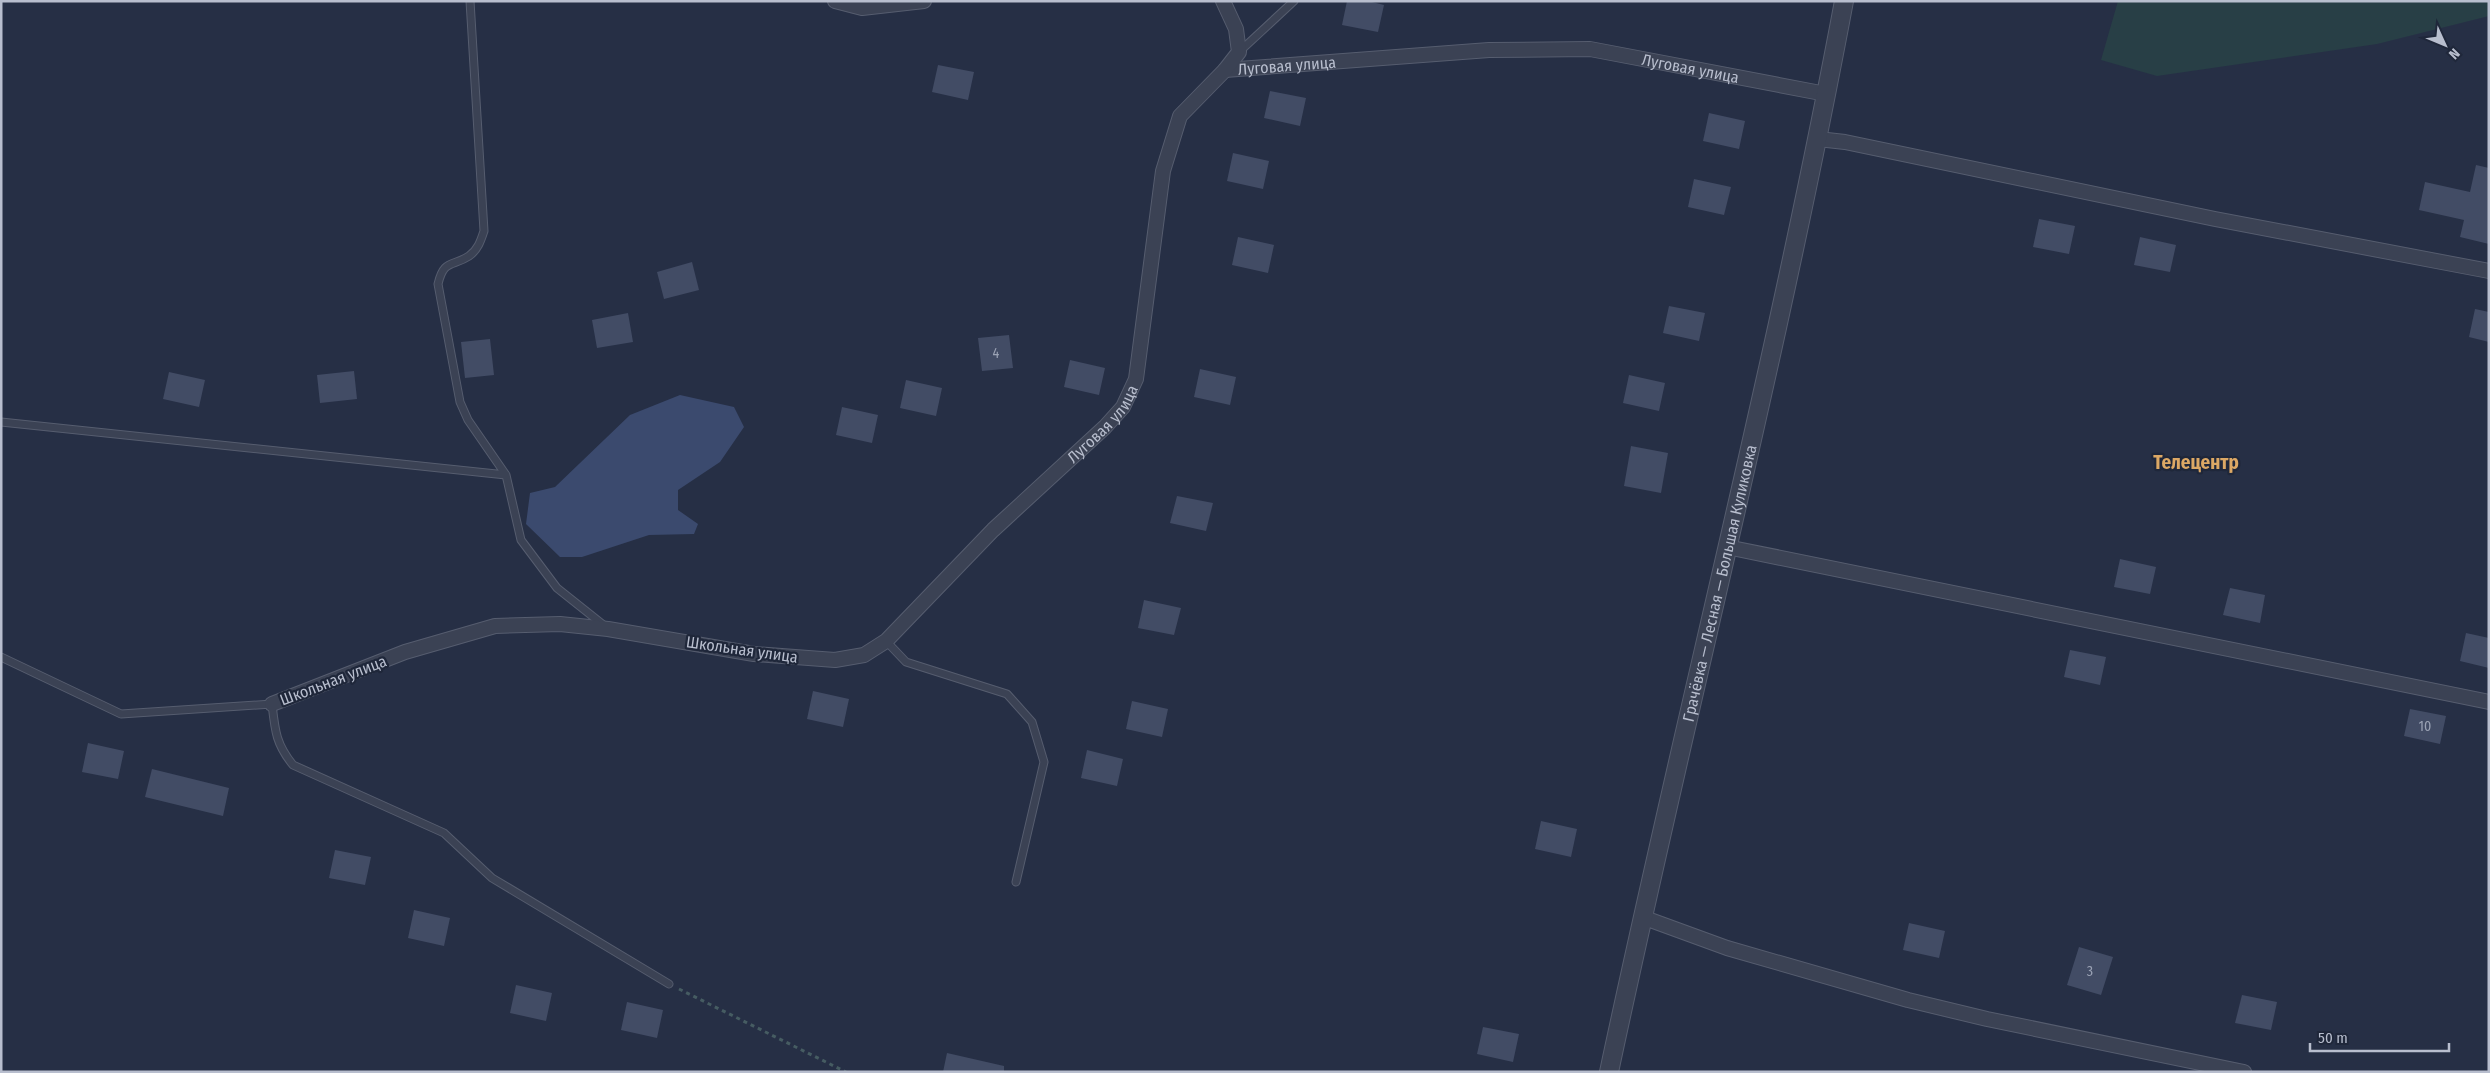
<svg xmlns="http://www.w3.org/2000/svg" width="2490" height="1073" font-family="'Fira Sans Condensed',sans-serif">
	<style>
		.green { fill: #283f46 }
		.water { fill: #3b4a6e }
		.building { fill: #424c65 }
		.lines { fill: none; stroke-linecap: round; stroke-linejoin: round }
		.service-casing { stroke: #565d6f; stroke-width: 9 }
		.minor-casing { stroke: #565d6f; stroke-width: 16 }
		.tertiary-casing { stroke: #565d6f; stroke-width: 20 }
		.path { stroke: #465c62; stroke-width: 3; stroke-dasharray: 4 4; stroke-linecap: butt }
		.service { stroke: #3b4254; stroke-width: 7 }
		.minor { stroke: #3b4254; stroke-width: 14 }
		.tertiary { stroke: #3b4254; stroke-width: 18 }
		.labels { text-anchor: middle; stroke-width: 4.5; stroke-linejoin: round; paint-order: stroke }
		.number-label { font-size: 14px; fill: #9aa2b4 }
		.street-label { font-size: 16px; fill: #b8bece; stroke: #1f273a }
		.quarter-label { font-size: 19px; font-weight: bold; fill: #dca865; stroke: #1f273a }
	</style>
	<rect width="100%" height="100%" fill="#262f45"/>
	<path class="green" d="M2118 1H2489V16L2377 44 2157 76 2101 60Z"/>
	<path class="water" d="M680 395 734 407 744 427 720 462 678 490V510L698 524 694 534 649 535 582 557H560L526 524 530 493 555 487 630 415Z"/>
	<path class="building" d="M1347 1H1368L1384 5 1378 32 1342 25Z
		M938 65 974 72 968 100 932 92Z
		M1270 91 1306 98 1300 126 1264 118Z
		M1709 113 1745 121 1739 149 1703 141Z
		M1233 153 1269 161 1263 189 1227 181Z
		M2476 165 2489 168V244L2460 237 2464 220 2419 210 2425 182 2470 192Z
		M1694 179 1731 187 1724 215 1688 207Z
		M2039 219 2075 226 2069 254 2033 247Z
		M1238 237 1274 245 1268 273 1232 265Z
		M2140 237 2176 245 2170 272 2134 265Z
		M692 262 699 290 664 299 657 272Z
		M1669 306 1705 313 1699 341 1663 333Z
		M2475 309 2489 312V342L2469 337Z
		M628 313 633 342 597 348 592 320Z
		M1009 335 1013 368 982 371 978 338Z
		M490 339 494 375 465 378 461 342Z
		M1070 360 1105 368 1099 395 1064 387Z
		M1200 369 1236 377 1230 405 1194 397Z
		M354 371 357 399 320 403 317 375Z
		M169 372 205 380 199 407 163 399Z
		M1629 375 1665 383 1659 411 1623 403Z
		M906 380 942 388 936 416 900 408Z
		M842 407 878 415 872 443 836 435Z
		M1631 446 1668 453 1661 493 1624 486Z
		M1177 496 1213 503 1206 531 1170 523Z
		M2120 559 2156 567 2150 594 2114 587Z
		M2230 588 2265 595 2260 623 2223 615Z
		M1144 600 1181 608 1174 635 1138 628Z
		M2466 633 2489 638V668L2460 661Z
		M2070 650 2106 657 2100 685 2064 677Z
		M813 691 849 699 843 727 807 719Z
		M1132 701 1168 709 1162 737 1126 729Z
		M2410 709 2446 716 2440 744 2404 736Z
		M88 743 124 751 118 779 82 772Z
		M1087 750 1123 759 1117 786 1081 778Z
		M152 769 229 788 223 816 145 797Z
		M1541 821 1577 829 1571 857 1535 849Z
		M335 850 371 857 365 885 329 878Z
		M414 910 450 918 444 946 408 938Z
		M1909 923 1945 931 1939 958 1903 950Z
		M2079 947 2113 957 2101 995 2067 985Z
		M516 985 552 993 546 1021 510 1013Z
		M2242 995 2277 1002 2271 1030 2235 1023Z
		M627 1002 663 1010 657 1038 621 1030Z
		M1483 1027 1519 1034 1513 1062 1477 1054Z
		M947 1053 1004 1066V1072H943Z"/>
	<g class="lines">
		<defs>
			<path id="service" d="M470 1 484 231C481 240 478 250 469 256 452 267 444 259 438 284L460 402 468 420 506 475 521 540 557 588 606 627
				M1239 52 1294 1
				M1 422 506 475
				M886 641 906 662 1007 694 1032 722 1044 762 1016 882
				M1 657 121 714 272 704C275 731 276 744 293 765L444 833 492 878 669 984"/>
			<g id="minor">
				<path d="M835 1 862 8 924 1"/>
				<path id="s1" d="M1225 70 1489 50 1590 49 1826 94"/>
				<path d="M1818 139 1845 142 2215 219 2489 271"/>
				<path d="M1727 547 2489 702"/>
				<path id="s2" d="M272 704 405 652 495 626 560 624 608 629 754 654 835 660 864 655 886 641 993 530 1105 427 1123 407 1136 379 1163 171 1180 116 1225 70 1239 52 1236 29 1223 1"/>
				<path d="M1642 917 1727 948 1908 1000 1987 1019 2244 1072"/>
			</g>
			<g id="tertiary">
				<path id="s3" d="M1609 1072C1685 714 1777 360 1844 1"/>
			</g>
		</defs>
		<use href="#service" class="service-casing"/>
		<use href="#minor" class="minor-casing"/>
		<use href="#tertiary" class="tertiary-casing"/>
		<path class="path" d="M679 989 846 1072"/>
		<use href="#service" class="service"/>
		<use href="#minor" class="minor"/>
		<use href="#tertiary" class="tertiary"/>
	</g>
	<g class="labels">
		<g class="number-label">
			<text x="996" y="358">4</text>
			<text x="2425" y="731">10</text>
			<text x="2090" y="976">3</text>
		</g>
		<g class="street-label">
			<text dy="6" stroke="none"><textPath href="#s1" startOffset="62">Луговая улица</textPath></text>
			<text dy="6" stroke="none"><textPath href="#s1" startOffset="468">Луговая улица</textPath></text>
			<text dy="6" stroke="none"><textPath href="#s2" startOffset="942">Луговая улица</textPath></text>
			<text dy="6" stroke="none"><textPath href="#s3" startOffset="501">Грачёвка — Лесная — Большая Куликовка</textPath></text>
			<text transform="translate(742 649) rotate(8)" y="6">Школьная улица</text>
			<text transform="translate(333 680) rotate(-21)" y="6">Школьная улица</text>
		</g>
		<g class="quarter-label">
			<text x="2196" y="469">Телецентр</text>
		</g>
	</g>
	<rect width="2490" height="1073" fill="none" stroke="#b8bece" stroke-width="5"/>
	<g transform="translate(2445 45) rotate(134)" stroke="#1f273a" stroke-width="4" paint-order="stroke">
	<path d="M0-4L9 19L0 12L-9 19Z" fill="#b8bece"/>
	<text y="-8" font-size="14" font-weight="bold" text-anchor="middle" fill="#b8bece">N</text>
	</g>
	<path d="M2310 1043v8h139v-8" fill="none" stroke="#b8bece" stroke-width="2.5"/>
	<text x="2318" y="1043" font-size="15" fill="#b8bece" stroke="#1f273a" stroke-width="4" paint-order="stroke">50 m</text>
</svg>
